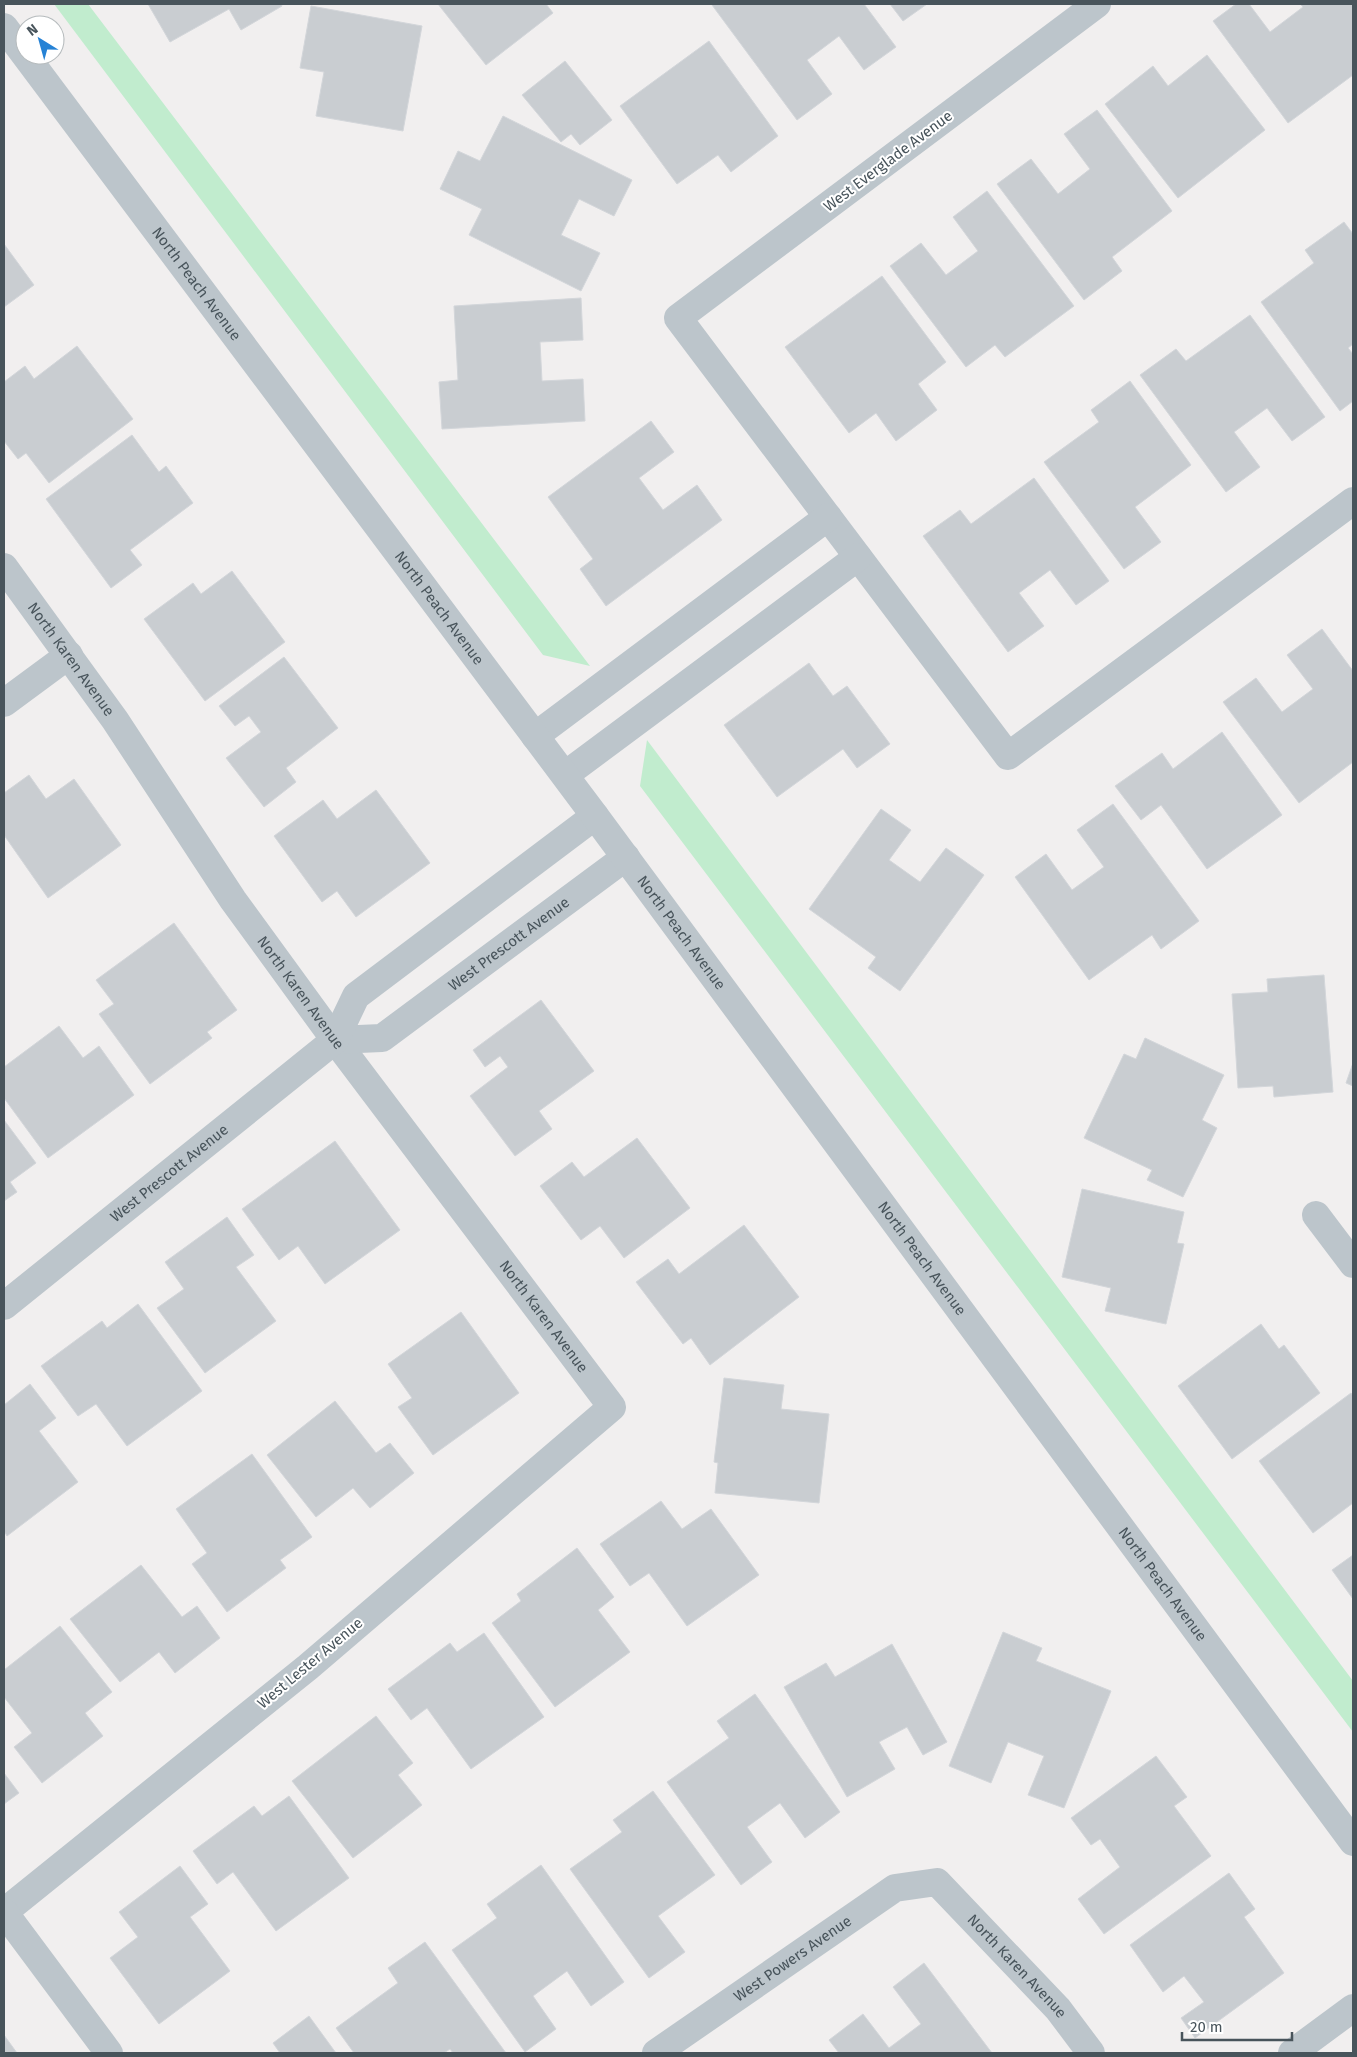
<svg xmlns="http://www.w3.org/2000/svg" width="1357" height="2057" font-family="'Fira Sans',sans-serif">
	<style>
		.green { fill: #c1ecce }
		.building { fill: #c9cdd1; stroke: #d3d6da }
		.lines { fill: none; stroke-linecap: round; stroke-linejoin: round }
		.minor { stroke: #bcc5cb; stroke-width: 28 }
		.tertiary { stroke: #bcc5cb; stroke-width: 28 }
		.labels { text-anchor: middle; stroke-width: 4; stroke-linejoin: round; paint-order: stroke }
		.street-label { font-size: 15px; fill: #48545b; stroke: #fff }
	</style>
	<rect width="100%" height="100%" fill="#f1efef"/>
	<path class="green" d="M54 4H88L590 666 543 655Z
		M647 740 1353 1681V1732L640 786Z"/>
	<path class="building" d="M148 4H281L282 6 241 30 229 9 170 42Z
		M438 4H546L553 13 486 65Z
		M713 4H864L896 47 864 70 839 36 807 60 832 94 797 120 712 5Z
		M890 4H927L903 21Z
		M1236 4H1249L1270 32 1303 7 1300 4H1353V75L1288 123 1213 21Z
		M311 6 422 26 403 131 316 116 324 72 300 68Z
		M709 41 778 136 731 172 718 155 677 184 620 106Z
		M1207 55 1265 130 1178 198 1105 104 1153 66 1168 86Z
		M565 61 612 120 580 145 571 134 561 142 522 95Z
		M1097 110 1172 211 1112 257 1122 271 1084 300 997 184 1031 159 1058 194 1090 169 1064 134Z
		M503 116 632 180 614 216 579 199 561 235 600 253 581 291 469 235 482 209 440 189 458 151 480 161Z
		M987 191 1074 306 1005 357 995 345 966 367 890 266 921 243 946 275 978 251 953 217Z
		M1344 222 1353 234V344L1348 348 1353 354V401L1340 411 1261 302 1314 263 1305 250Z
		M4 244 34 285 4 307Z
		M882 276 946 362 918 384 937 410 896 441 876 413 849 433 785 347Z
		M581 298 583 340 540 342 542 381 583 379 585 421 442 429 439 382 458 380 454 306Z
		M1250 315 1325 417 1292 441 1267 408 1234 432 1260 467 1226 492 1140 375 1176 349 1186 361Z
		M77 346 133 419 49 483 26 453 18 459 4 441V382L25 366 34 379Z
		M1130 381 1191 465 1135 507 1161 542 1124 569 1044 462 1099 422 1091 410Z
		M651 421 674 452 639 478 663 510 697 485 722 520 606 606 580 569 593 559 548 497Z
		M132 435 159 472 166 466 193 503 130 550 142 565 111 588 46 499Z
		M1034 478 1109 581 1076 605 1050 570 1019 593 1044 626 1008 652 923 536 960 510 971 524Z
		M232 571 285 642 205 701 144 619 193 583 201 594Z
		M1322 629 1353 671V762L1299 803 1223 702 1256 678 1282 712 1313 689 1287 655Z
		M284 657 338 728 286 768 296 782 264 807 226 758 261 732 249 716 235 726 219 706Z
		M809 663 833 696 847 686 890 744 857 768 843 749 777 797 724 725Z
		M1222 732 1282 815 1207 869 1161 805 1141 820 1115 786 1162 753 1173 769Z
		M29 775 46 799 74 779 121 845 48 898 4 835V793Z
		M376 790 430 863 356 917 337 891 322 902 274 836 323 800 337 819Z
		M1113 804 1199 921 1161 949 1152 935 1089 980 1015 877 1046 854 1072 890 1104 867 1077 830Z
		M881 809 911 830 889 860 920 882 946 848 984 875 900 991 868 968 876 957 809 909Z
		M174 923 237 1010 207 1032 212 1038 150 1084 99 1014 114 1004 96 980Z
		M1324 975 1333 1092 1274 1097 1273 1086 1238 1088 1232 994 1268 992 1267 979Z
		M541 1000 594 1071 539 1111 552 1129 515 1156 470 1096 508 1067 500 1056 485 1067 473 1050Z
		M59 1026 83 1058 99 1046 134 1095 48 1158 4 1098V1067Z
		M1145 1038 1224 1075 1202 1120 1217 1128 1183 1197 1147 1180 1152 1170 1084 1138 1124 1054 1136 1059Z
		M1353 1063V1086L1346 1083Z
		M4 1120 36 1163 10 1182 17 1192 4 1201Z
		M637 1138 690 1208 624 1258 600 1226 581 1240 540 1186 572 1162 584 1177Z
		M335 1141 400 1230 325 1284 298 1246 279 1260 242 1209Z
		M1082 1189 1184 1212 1177 1243 1184 1244 1166 1324 1105 1311 1111 1288 1062 1277Z
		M227 1217 254 1255 236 1267 276 1321 205 1373 157 1308 184 1289 165 1262Z
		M744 1225 799 1297 710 1365 691 1338 683 1344 636 1282 668 1259 679 1274Z
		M138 1304 202 1391 127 1446 96 1404 78 1416 41 1366 102 1321 107 1328Z
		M461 1312 519 1393 433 1455 398 1407 412 1398 388 1364Z
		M1261 1324 1279 1349 1284 1345 1320 1393 1232 1459 1178 1386Z
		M724 1378 784 1385 781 1409 829 1414 819 1503 715 1493 718 1463 714 1462Z
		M30 1384 56 1418 39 1431 78 1482 7 1536 4 1531V1405Z
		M1351 1393 1353 1396V1503L1313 1533 1259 1461Z
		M335 1401 376 1453 390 1443 414 1473 370 1508 353 1488 316 1517 267 1455Z
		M252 1454 312 1537 280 1560 286 1568 227 1612 192 1564 207 1553 176 1509Z
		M661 1501 682 1529 711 1509 759 1575 687 1626 649 1573 630 1586 600 1544Z
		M577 1548 614 1597 598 1610 630 1652 555 1707 492 1623 521 1601 517 1594Z
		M1353 1555V1599L1332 1570Z
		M141 1565 182 1617 197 1606 220 1638 175 1673 159 1652 120 1682 70 1619Z
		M60 1626 112 1692 85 1713 103 1736 42 1783 14 1747 32 1733 4 1697V1670Z
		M1003 1632 1042 1648 1036 1661 1111 1691 1064 1808 1028 1795 1044 1756 1008 1742 991 1783 949 1766Z
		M484 1633 544 1717 471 1769 427 1708 411 1720 388 1689 450 1643 457 1652Z
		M892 1644 947 1742 923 1755 907 1727 879 1742 895 1769 847 1797 784 1687 826 1663 835 1677Z
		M755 1694 840 1812 805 1838 780 1803 747 1827 772 1862 741 1885 667 1782 729 1738 717 1721Z
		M376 1716 413 1763 398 1775 422 1805 353 1858 292 1781Z
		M1156 1756 1187 1797 1174 1806 1211 1856 1104 1934 1078 1899 1120 1867 1100 1839 1091 1845 1071 1818Z
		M4 1773 19 1793 4 1804Z
		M653 1791 715 1875 658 1916 685 1952 649 1978 570 1869 622 1832 613 1820Z
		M289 1796 349 1878 276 1931 233 1872 217 1884 193 1851 254 1806 262 1816Z
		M541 1865 624 1982 591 2006 567 1971 533 1996 556 2029 525 2052 452 1950 497 1918 487 1904Z
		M180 1866 208 1904 190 1917 230 1971 159 2024 110 1958 138 1937 119 1912Z
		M1229 1873 1255 1909 1244 1917 1284 1973 1195 2038 1181 2018 1204 2002 1184 1976 1163 1992 1130 1945Z
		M425 1942 506 2053H453L450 2049 444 2053H354L336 2028 398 1983 388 1968Z
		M924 1963 992 2053H839L829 2040 863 2014 889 2048 921 2024 893 1987Z
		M309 2016 336 2053H280L273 2043Z
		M4 2035 17 2053H4Z"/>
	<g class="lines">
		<g class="minor">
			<path d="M1097 4 678 318 1008 756 1353 501"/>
			<path id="s1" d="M4 567 115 720 233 900 335 1040 612 1407 308 1667 4 1912"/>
			<path d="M4 703 69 655"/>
			<path d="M535 736 828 517"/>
			<path d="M565 775 858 557"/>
			<path id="s2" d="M335 1040 382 1038 626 857"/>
			<path d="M1316 1215 1353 1264"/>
			<path id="s3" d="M4 1306 335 1040 356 996 595 816"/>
			<path d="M4 1912 109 2053"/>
			<path id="s4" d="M656 2053 895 1888 937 1882 1058 2009 1091 2053"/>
			<path d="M1292 2053 1353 2008"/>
		</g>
		<path class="tertiary" id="s5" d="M4 27 595 816 1353 1842"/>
	</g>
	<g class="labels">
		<g class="street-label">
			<text transform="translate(888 161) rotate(-37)" y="5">West Everglade Avenue</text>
			<text dy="5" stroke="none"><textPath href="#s5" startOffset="321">North Peach Avenue</textPath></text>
			<text dy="5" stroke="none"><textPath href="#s5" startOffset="726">North Peach Avenue</textPath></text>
			<text dy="5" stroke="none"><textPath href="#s1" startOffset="114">North Karen Avenue</textPath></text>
			<text dy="5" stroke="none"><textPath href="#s5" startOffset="1131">North Peach Avenue</textPath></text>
			<text dy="5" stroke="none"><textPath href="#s2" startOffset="205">West Prescott Avenue</textPath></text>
			<text dy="5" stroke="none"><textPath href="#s1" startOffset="519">North Karen Avenue</textPath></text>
			<text dy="5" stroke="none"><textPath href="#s3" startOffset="212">West Prescott Avenue</textPath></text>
			<text dy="5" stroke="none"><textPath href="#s5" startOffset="1536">North Peach Avenue</textPath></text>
			<text dy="5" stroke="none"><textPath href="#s1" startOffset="924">North Karen Avenue</textPath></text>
			<text dy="5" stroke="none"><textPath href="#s5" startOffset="1941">North Peach Avenue</textPath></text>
			<text transform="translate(310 1663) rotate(-40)" y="5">West Lester Avenue</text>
			<text dy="5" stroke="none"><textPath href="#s4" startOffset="166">West Powers Avenue</textPath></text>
			<text dy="5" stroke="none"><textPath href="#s4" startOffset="449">North Karen Avenue</textPath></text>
		</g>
	</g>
	<rect width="1357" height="2057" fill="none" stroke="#48545b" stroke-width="10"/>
	<g transform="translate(40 40) rotate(323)"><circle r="24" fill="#ffffff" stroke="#b6bbbd"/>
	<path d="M0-4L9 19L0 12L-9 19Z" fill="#2682d5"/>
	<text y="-8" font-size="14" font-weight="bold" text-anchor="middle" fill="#48545b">N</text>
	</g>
	<path d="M1182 2032v8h110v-8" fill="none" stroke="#48545b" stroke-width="2.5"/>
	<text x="1190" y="2032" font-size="15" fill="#48545b" stroke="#ffffff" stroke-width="4" paint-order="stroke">20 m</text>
</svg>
